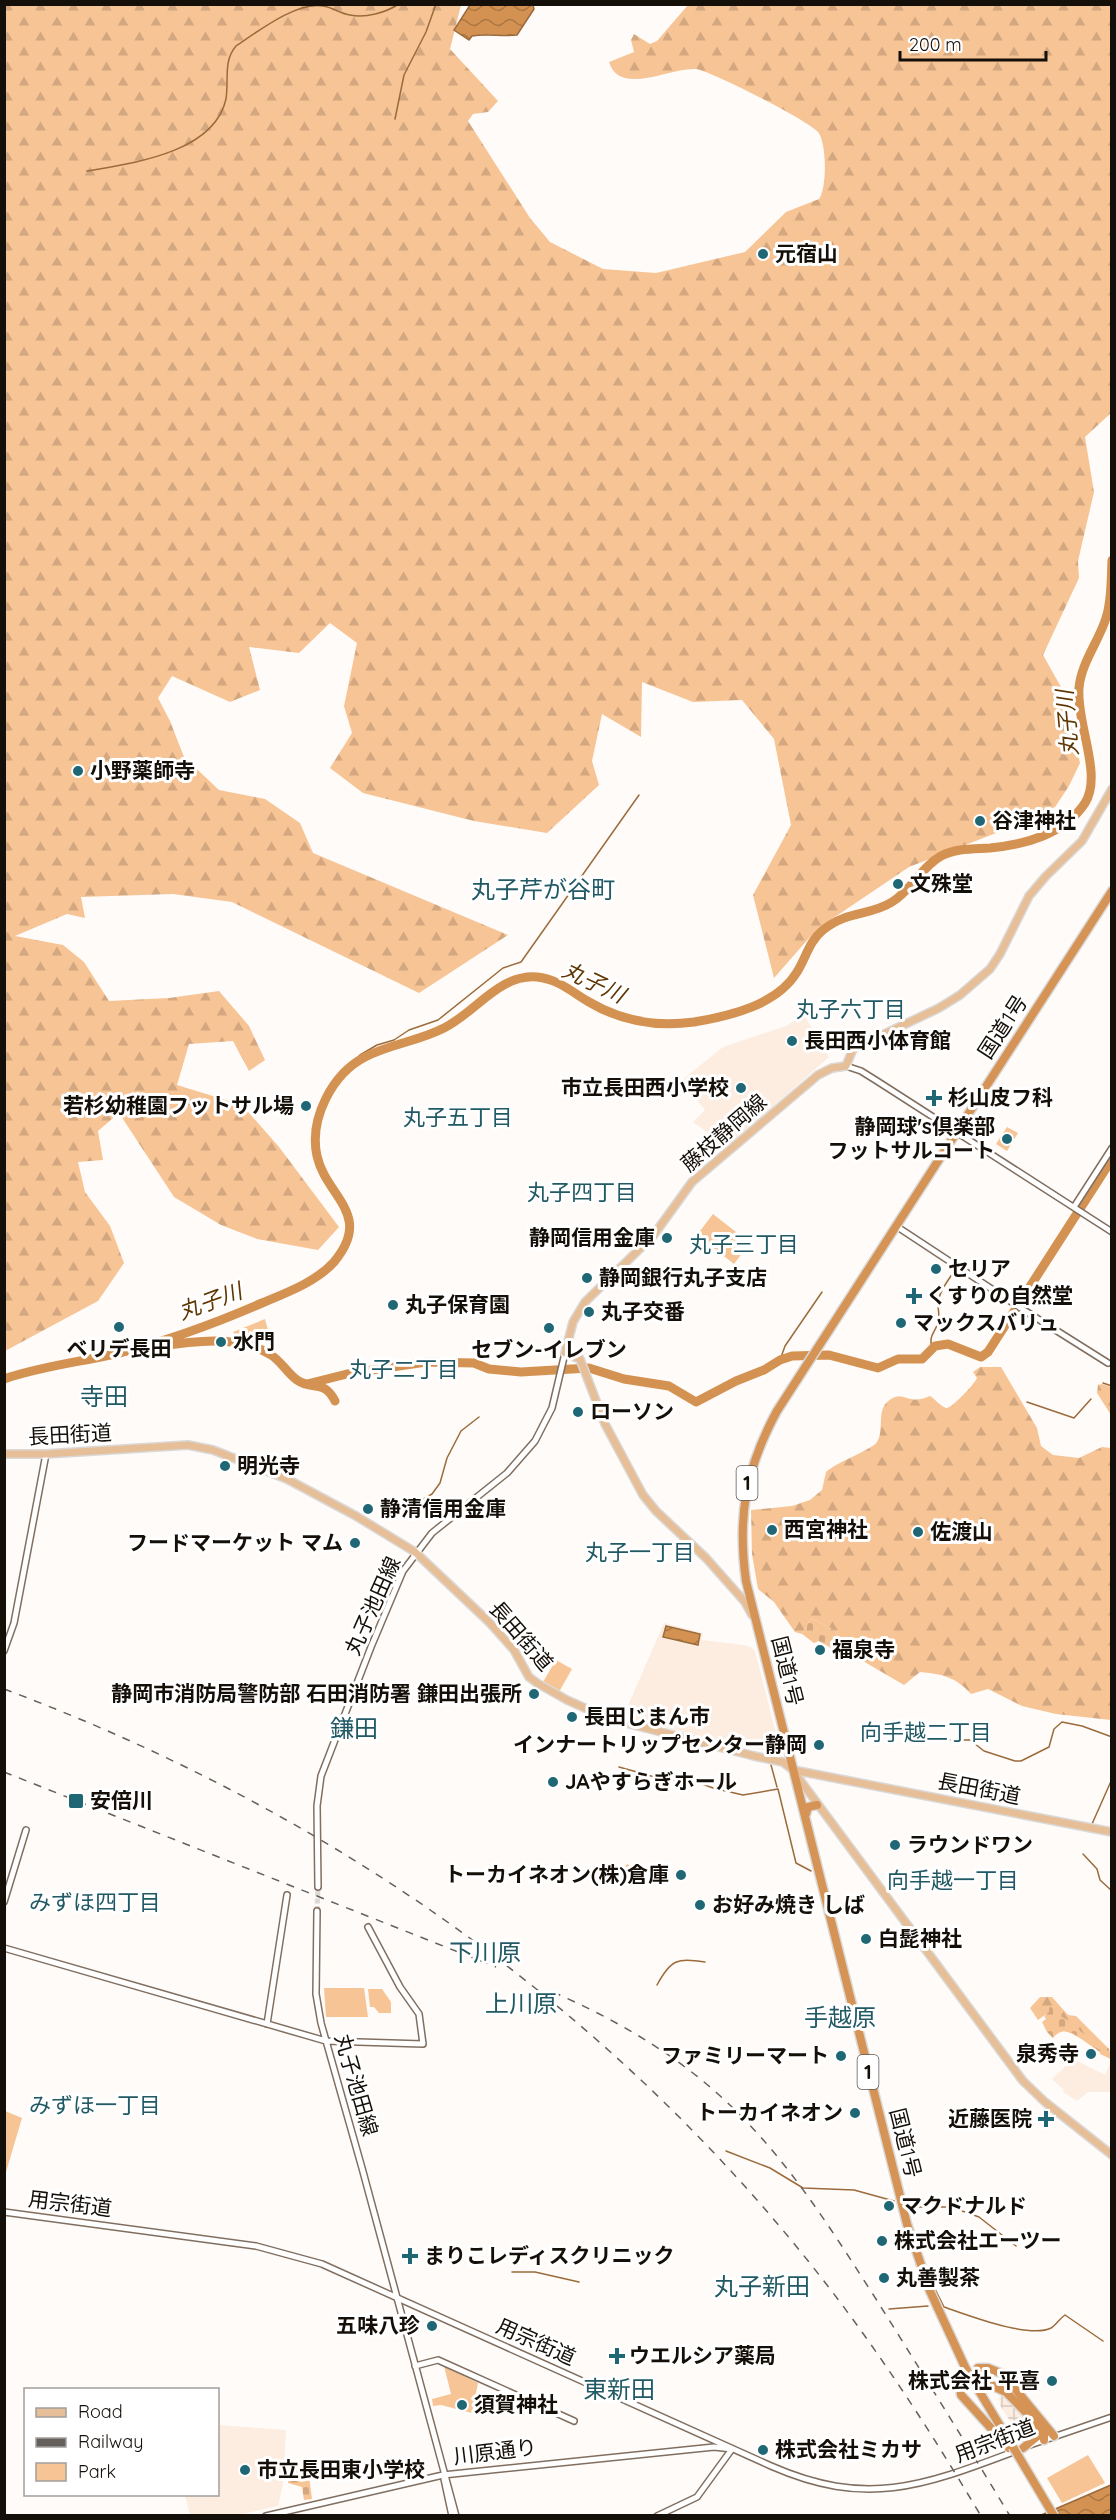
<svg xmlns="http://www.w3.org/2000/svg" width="1116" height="2520" font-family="Quicksand,'Noto Sans JP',sans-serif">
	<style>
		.built { fill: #fcede0 }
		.industrial { fill: url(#industrial-grid) }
		.green { fill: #f7c495 }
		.forest { fill: url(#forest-firs) }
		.cemetery { fill: url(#cemetery-stones) }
		.water { fill: url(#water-waves); stroke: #9b6b3c; stroke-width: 1.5 }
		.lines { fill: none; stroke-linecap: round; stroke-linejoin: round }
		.stream { stroke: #9b6b3c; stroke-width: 1.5 }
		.river { stroke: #d49252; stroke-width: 9 }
		.minor-tunnel { stroke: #dcd8d4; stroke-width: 5; stroke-dasharray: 5 2.5; stroke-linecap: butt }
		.minor-casing { stroke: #806f61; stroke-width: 8 }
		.major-casing { stroke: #dad9d8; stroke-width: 10 }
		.highway-casing { stroke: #dad9d8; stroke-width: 11 }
		.minor { stroke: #fff; stroke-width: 5 }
		.major { stroke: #e6bf99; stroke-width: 7 }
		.highway { stroke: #d59455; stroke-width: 8 }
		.rail { stroke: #65605b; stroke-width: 1.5; stroke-dasharray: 8 8; stroke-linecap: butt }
		.highway-bridge-casing { stroke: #dad9d8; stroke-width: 11; stroke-linecap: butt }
		.highway-bridge { stroke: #d59455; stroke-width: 8 }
		.poi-dot { fill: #1f6775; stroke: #fff; stroke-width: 2 }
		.labels { text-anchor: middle; stroke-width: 6; stroke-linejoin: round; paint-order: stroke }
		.shield { fill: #fff; stroke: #5b5753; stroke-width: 1.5 }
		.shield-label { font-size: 20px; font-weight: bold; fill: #150f09 }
		.poi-label { font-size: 21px; font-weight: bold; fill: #150f09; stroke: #fff; text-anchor: start }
		.street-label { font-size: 21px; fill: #150f09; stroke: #fff }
		.water-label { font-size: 22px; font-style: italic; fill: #5f3500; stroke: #fff }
		.neighbourhood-label { font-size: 22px; fill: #215964; stroke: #fff }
		.quarter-label { font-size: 24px; fill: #215964; stroke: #fff }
	</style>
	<defs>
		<pattern id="industrial-grid" width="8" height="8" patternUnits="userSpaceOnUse" patternTransform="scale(1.5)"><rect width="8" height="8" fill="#fcede0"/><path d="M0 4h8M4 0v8" fill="none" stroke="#d7cabf"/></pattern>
		<pattern id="forest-firs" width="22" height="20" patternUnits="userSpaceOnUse" patternTransform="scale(1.5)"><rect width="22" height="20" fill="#f7c495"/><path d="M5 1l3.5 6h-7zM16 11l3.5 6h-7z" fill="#d3a77f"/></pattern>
		<pattern id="cemetery-stones" width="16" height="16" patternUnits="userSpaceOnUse" patternTransform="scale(1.5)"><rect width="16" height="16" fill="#f7c495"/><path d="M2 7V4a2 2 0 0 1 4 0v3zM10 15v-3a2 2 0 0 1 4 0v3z" fill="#d3a77f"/></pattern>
		<pattern id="water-waves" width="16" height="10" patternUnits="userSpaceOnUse" patternTransform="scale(1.5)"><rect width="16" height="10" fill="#d49252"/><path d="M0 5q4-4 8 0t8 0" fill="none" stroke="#ab7642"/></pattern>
	</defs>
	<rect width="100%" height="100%" fill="#fffbf8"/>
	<path class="built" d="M804 1015 829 1057 724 1150 711 1135 693 1122 705 1110 681 1081 723 1047 786 1026Z
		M664 1623 703 1633 702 1640 743 1645 751 1647 755 1651 781 1753 740 1746 623 1717Z
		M1073 2059 1105 2075 1111 2062V2092H1088L1077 2101 1063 2092 1064 2090 1052 2079Z
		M218 2425 286 2430 283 2484 278 2506 238 2515H190L185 2495 218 2494Z"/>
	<path class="industrial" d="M999 2396 1006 2397 1035 2424 1037 2430 1018 2434 1000 2405Z"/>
	<path class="green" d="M1007 1127 1018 1133 1007 1151 996 1144Z
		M713 1214 750 1243 734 1264 697 1235Z
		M265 1319 270 1338 267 1341 236 1337 233 1332Z
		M556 1660 572 1669 559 1692 543 1682Z
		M627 1864 644 1872 640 1883 620 1875Z
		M324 1988H364L368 2017H326Z
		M368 1989H382L391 2002V2013H379L374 2007H370Z
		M5 2111 22 2118 6 2172 4 2171Z
		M444 2366 478 2383 472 2413 441 2405 433 2406 432 2399 451 2394Z
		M1088 2455 1105 2483 1062 2503 1047 2478Z"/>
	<path class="forest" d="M5 5H461L450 49 498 101 488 112 473 114 468 121 530 218 550 242 603 269 656 273 745 252 786 212 819 199C827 188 827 143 818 132 807 120 711 71 696 69 670 67 620 97 609 62L634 52 631 40 634 34 650 44 657 41 688 5H1111V413L1085 437 1094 492 1078 561 1079 578 1043 655 1061 687 1063 688 1080 763 1069 786 1055 807 1009 828 909 867 817 929 774 978 753 895 791 825 774 739 742 700 693 702 642 682 641 737 602 714 592 761 599 785 547 833 474 821 363 793 330 768 352 733 344 706 357 643 330 623 299 653 249 647 260 690 230 702 172 676 158 698 170 721 184 757 219 790 265 799 300 823 313 853 508 935 419 993 232 902 173 894 81 897 85 918 67 914 15 936 63 945 84 962 109 1001 169 998 219 991 249 1026 265 1060 249 1071 233 1041 189 1044 177 1085 242 1105 279 1147 339 1227 318 1250 257 1239 221 1225 174 1197 119 1113 98 1131 103 1160 78 1162 85 1192 110 1226 124 1263 98 1301 5 1351Z
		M980 1367H1001L1037 1428 1041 1446 1053 1455 1079 1458 1102 1447 1110 1448 1111 1446V1720L1056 1714 1022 1706 988 1689 971 1694C956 1677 942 1674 920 1672L904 1685 851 1654 848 1658 831 1648 838 1632 811 1618 802 1634 795 1632 774 1602 758 1589 752 1554 751 1510 792 1506 810 1500 822 1490 826 1472C837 1462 873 1449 877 1442 886 1428 873 1406 895 1397 904 1393 911 1405 930 1396 935 1399 940 1406 946 1408 950 1410 974 1385 977 1378L973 1372Z
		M1102 1384 1111 1387V1415L1097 1393 1098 1385Z
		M1040 1997H1052L1068 2015 1076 2016 1109 2049 1111 2059C1099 2054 1073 2028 1059 2031L1046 2014 1038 2020 1030 2008Z"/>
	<path class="cemetery" d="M811 1618 838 1632 831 1648 819 1641 814 1643 802 1634Z
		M1053 2004 1062 2017 1074 2023 1081 2032 1109 2049 1111 2059 1100 2054 1101 2050C1085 2046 1068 2019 1053 2038L1047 2032 1042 2022 1046 2019 1044 2016 1049 2012V2008Z
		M292 2469 309 2476 312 2499 304 2500 302 2487 288 2483 289 2470Z"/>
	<path class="water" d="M470 5H533L534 9 517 35C501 37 488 33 472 36L469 40 454 30Z
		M666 1626 700 1634 698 1645 663 1637Z
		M1111 2485V2515L1039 2516Z"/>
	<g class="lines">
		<path class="stream" d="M395 119 404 75 426 32 436 4
			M87 171C133 163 214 153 226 99 229 80 223 61 236 46 257 32 297 1 323 6 332 7 341 14 350 15 366 18 385 13 399 4
			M341 1075 360 1055 377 1045 394 1040 409 1030 438 1020 503 968 521 962 639 795
			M932 1350C929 1334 933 1336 938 1323 940 1316 938 1310 938 1304 938 1293 949 1279 955 1270
			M780 1360 785 1346 822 1292
			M1103 1383 1112 1386
			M1027 1402 1074 1418 1091 1399
			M418 1502 432 1494 440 1483 447 1458 461 1431 479 1417
			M941 1740H970L984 1751 1015 1761H1021L1049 1747 1054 1729 1062 1722 1082 1726 1112 1737
			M771 1765 777 1787
			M619 1767 669 1781 686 1778 713 1788 743 1795 778 1789 796 1863 811 1871
			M1092 1824 1112 1779
			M1083 1854 1097 1869 1100 1880 1112 1891
			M657 1985C671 1959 677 1958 705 1962
			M726 2151 770 2168 803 2188 854 2190 894 2201
			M910 2207H951L979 2217 1016 2246
			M512 2272H535L579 2282
			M935 2289 944 2307C968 2315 1029 2339 1051 2328 1056 2325 1059 2319 1065 2315L1103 2341
			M889 2309 928 2306"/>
		<path class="river" d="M149 1348C187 1342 237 1333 271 1355 281 1361 287 1373 297 1380 313 1391 324 1379 335 1401
			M4 1379C42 1366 81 1362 119 1353 167 1341 216 1323 262 1303 286 1293 316 1282 334 1262 374 1214 326 1197 317 1156 309 1119 332 1074 365 1057 390 1044 419 1041 444 1028 476 1012 499 974 537 977 558 979 572 992 589 1002 621 1021 658 1027 694 1022 730 1016 777 1005 797 972 806 958 809 941 823 930 848 910 870 916 892 902 912 890 921 867 941 856 956 848 973 849 990 848 1024 845 1065 834 1085 803 1103 775 1076 723 1079 688 1081 663 1099 641 1106 618 1112 600 1111 579 1112 560
			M307 1384 351 1373 426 1362 474 1363 489 1369 521 1372 589 1368 624 1379 669 1386 696 1402 736 1381 764 1370 780 1360 792 1356 829 1355 878 1368 898 1359H922L935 1346 948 1344 981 1357 988 1352 1112 1159"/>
		<path class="minor-tunnel" d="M317 1911 318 1887"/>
		<defs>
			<path id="minor" d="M846 1066 861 1071 877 1081 1112 1232
				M1074 1207 1112 1148
				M896 1226 1016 1305
				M1019 1307 1108 1363
				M4 1651 14 1623 46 1454
				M318 1887 317 1806 321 1776 371 1647 403 1571 432 1533 507 1473 535 1441 552 1408 565 1353
				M4 1902 26 1830
				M317 1911 316 1994 321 2023 362 2168 456 2516
				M4 1948 326 2041 423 2044 419 2014 400 1987 368 1927
				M267 2024 287 1895
				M4 2212 256 2246 322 2264 771 2466C867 2508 923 2486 1016 2451
				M415 2366 438 2360 574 2421
				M1030 2445 1112 2417
				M444 2479 452 2516
				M266 2516 443 2475 714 2447 732 2449 697 2497 657 2516"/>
			<path id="major" d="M4 1454H46L188 1445 213 1450 287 1479 356 1516 415 1552 489 1622 514 1650 529 1677 537 1683 567 1700 607 1718 754 1756 783 1762 793 1770 1112 1832
				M752 1615 745 1602 706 1558 656 1511 643 1495 605 1424 580 1359 565 1353 573 1322 585 1302 653 1236 692 1182 818 1075 832 1068 846 1066 853 1049 939 1008 960 995 990 969 1000 954 1029 896 1046 876 1082 841 1112 789
				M797 1776 1023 2081 1045 2102 1112 2155"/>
			<path id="highway" d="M806 1814 808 1807 817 1805
				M965 2367 930 2291 907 2224 746 1581C737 1516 746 1468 777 1411L1112 891
				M978 2368H988L1003 2374 1054 2436
				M974 2374 980 2380 1006 2392 1044 2431V2440
				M965 2375 960 2383 961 2395 1009 2448
				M970 2376 1011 2444
				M1023 2448 1038 2436 1039 2428 1036 2424"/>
		</defs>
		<use href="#minor" class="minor-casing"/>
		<use href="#major" class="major-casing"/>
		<use href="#highway" class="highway-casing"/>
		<use href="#minor" class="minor"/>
		<use href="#major" class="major"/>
		<use href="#highway" class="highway"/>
		<path class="rail" d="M4 1689C336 1813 626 2018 840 2302 891 2370 937 2442 981 2516
			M4 1772 496 1967
			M553 1992C612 2018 669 2050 718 2094 784 2153 829 2226 876 2299 921 2371 966 2443 1010 2516"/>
		<defs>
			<path id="highway-bridge" d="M965 2367 970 2376
				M1013 2447 1054 2516"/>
		</defs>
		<use href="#highway-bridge" class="highway-bridge-casing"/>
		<use href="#highway-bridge" class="highway-bridge"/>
	</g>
	<g class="poi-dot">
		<circle cx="763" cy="254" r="6"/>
		<circle cx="78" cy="771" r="6"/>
		<circle cx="980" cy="821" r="6"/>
		<circle cx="898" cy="884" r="6"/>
		<circle cx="792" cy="1041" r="6"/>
		<circle cx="741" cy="1088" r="6"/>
		<path d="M931 1089h6v6h6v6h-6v6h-6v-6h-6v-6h6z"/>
		<circle cx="306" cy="1106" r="6"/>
		<circle cx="1007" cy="1139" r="6"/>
		<circle cx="667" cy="1238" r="6"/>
		<circle cx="936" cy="1269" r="6"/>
		<circle cx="587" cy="1278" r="6"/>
		<path d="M911 1287h6v6h6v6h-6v6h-6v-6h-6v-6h6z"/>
		<circle cx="393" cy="1305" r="6"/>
		<circle cx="589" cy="1312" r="6"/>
		<circle cx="901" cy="1323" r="6"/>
		<circle cx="119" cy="1327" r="6"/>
		<circle cx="549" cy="1328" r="6"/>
		<circle cx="221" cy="1342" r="6"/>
		<circle cx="578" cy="1412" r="6"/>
		<circle cx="225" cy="1466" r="6"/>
		<circle cx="368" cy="1509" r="6"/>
		<circle cx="772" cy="1530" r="6"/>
		<circle cx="918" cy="1532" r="6"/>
		<circle cx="355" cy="1543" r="6"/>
		<circle cx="820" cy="1650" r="6"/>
		<circle cx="534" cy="1694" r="6"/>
		<circle cx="572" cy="1717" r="6"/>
		<circle cx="819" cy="1745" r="6"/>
		<circle cx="553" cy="1782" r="6"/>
		<rect x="68" y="1793" width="16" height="16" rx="3"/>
		<circle cx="895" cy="1845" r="6"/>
		<circle cx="681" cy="1875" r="6"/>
		<circle cx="700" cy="1905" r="6"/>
		<circle cx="866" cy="1939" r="6"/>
		<circle cx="1091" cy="2054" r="6"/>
		<circle cx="841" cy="2056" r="6"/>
		<circle cx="855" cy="2113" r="6"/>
		<path d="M1043 2110h6v6h6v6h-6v6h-6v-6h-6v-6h6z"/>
		<circle cx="889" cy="2206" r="6"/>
		<circle cx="882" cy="2241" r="6"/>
		<path d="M407 2247h6v6h6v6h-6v6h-6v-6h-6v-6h6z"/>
		<circle cx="884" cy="2278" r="6"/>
		<circle cx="432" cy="2326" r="6"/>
		<path d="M614 2347h6v6h6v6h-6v6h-6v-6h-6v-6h6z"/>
		<circle cx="1052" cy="2381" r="6"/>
		<circle cx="462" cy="2405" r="6"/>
		<circle cx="763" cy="2450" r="6"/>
		<circle cx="245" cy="2470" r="6"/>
	</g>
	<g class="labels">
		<g class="shield">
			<rect x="736.5" y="1466" width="21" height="34" rx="4.5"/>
			<rect x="857.5" y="2055" width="21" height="34" rx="4.5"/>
		</g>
		<g class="shield-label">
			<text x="747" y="1490">1</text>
			<text x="868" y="2079">1</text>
		</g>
		<g class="poi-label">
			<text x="775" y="261">元宿山</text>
			<text x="90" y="778">小野薬師寺</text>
			<text x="992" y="828">谷津神社</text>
			<text x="910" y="891">文殊堂</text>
			<text x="804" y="1048">長田西小体育館</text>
			<text x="729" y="1095" text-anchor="end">市立長田西小学校</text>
			<text x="948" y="1105">杉山皮フ科</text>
			<text x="294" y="1113" text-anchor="end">若杉幼稚園フットサル場</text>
			<text x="995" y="1134" text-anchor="end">静岡球's倶楽部<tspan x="995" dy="24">フットサルコート</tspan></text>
			<text x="655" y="1245" text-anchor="end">静岡信用金庫</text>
			<text x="948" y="1276">セリア</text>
			<text x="599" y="1285">静岡銀行丸子支店</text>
			<text x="926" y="1303">くすりの自然堂</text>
			<text x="405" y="1312">丸子保育園</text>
			<text x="601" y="1319">丸子交番</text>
			<text x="913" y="1330">マックスバリュ</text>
			<text x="233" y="1349">水門</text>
			<text x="119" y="1356" text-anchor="middle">ベリデ長田</text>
			<text x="549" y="1357" text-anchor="middle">セブン-イレブン</text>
			<text x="590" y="1419">ローソン</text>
			<text x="237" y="1473">明光寺</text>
			<text x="380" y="1516">静清信用金庫</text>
			<text x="784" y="1537">西宮神社</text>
			<text x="930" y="1539">佐渡山</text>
			<text x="343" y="1550" text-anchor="end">フードマーケット マム</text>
			<text x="832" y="1657">福泉寺</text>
			<text x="522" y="1701" text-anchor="end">静岡市消防局警防部 石田消防署 鎌田出張所</text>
			<text x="584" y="1724">長田じまん市</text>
			<text x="807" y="1752" text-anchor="end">インナートリップセンター静岡</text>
			<text x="565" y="1789">JAやすらぎホール</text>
			<text x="90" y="1808">安倍川</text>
			<text x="907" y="1852">ラウンドワン</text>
			<text x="669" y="1882" text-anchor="end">トーカイネオン(株)倉庫</text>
			<text x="712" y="1912">お好み焼き しば</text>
			<text x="878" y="1946">白髭神社</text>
			<text x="1079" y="2061" text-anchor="end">泉秀寺</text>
			<text x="829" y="2063" text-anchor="end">ファミリーマート</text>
			<text x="843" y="2120" text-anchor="end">トーカイネオン</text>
			<text x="1032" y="2126" text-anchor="end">近藤医院</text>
			<text x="901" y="2213">マクドナルド</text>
			<text x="894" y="2248">株式会社エーツー</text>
			<text x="424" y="2263">まりこレディスクリニック</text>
			<text x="896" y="2285">丸善製茶</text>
			<text x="420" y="2333" text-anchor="end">五味八珍</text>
			<text x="629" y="2363">ウエルシア薬局</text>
			<text x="1040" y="2388" text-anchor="end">株式会社 平喜</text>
			<text x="474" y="2412">須賀神社</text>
			<text x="775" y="2457">株式会社ミカサ</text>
			<text x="257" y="2477">市立長田東小学校</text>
		</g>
		<g class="street-label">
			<text transform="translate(1003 1027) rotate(-57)" y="7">国道1号</text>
			<text transform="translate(724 1133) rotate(-41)" y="7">藤枝静岡線</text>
			<text transform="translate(70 1435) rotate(-3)" y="7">長田街道</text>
			<text transform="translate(373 1606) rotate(-66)" y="7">丸子池田線</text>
			<text transform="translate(521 1636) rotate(49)" y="7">長田街道</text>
			<text transform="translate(787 1671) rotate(76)" y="7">国道1号</text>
			<text transform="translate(979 1789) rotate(11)" y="7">長田街道</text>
			<text transform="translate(356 2085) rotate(74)" y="7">丸子池田線</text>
			<text transform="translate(905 2143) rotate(76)" y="7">国道1号</text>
			<text transform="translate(70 2204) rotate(7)" y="7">用宗街道</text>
			<text transform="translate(536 2342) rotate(24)" y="7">用宗街道</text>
			<text transform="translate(995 2441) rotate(-21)" y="7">用宗街道</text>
			<text transform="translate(495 2452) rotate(-7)" y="7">川原通り</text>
		</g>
		<g class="water-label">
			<text transform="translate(1067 723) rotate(-95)" y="8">丸子川</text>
			<text transform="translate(594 982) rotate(25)" y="8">丸子川</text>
			<text transform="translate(210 1301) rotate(-20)" y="8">丸子川</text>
		</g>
		<g class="neighbourhood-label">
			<text x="851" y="1017">丸子六丁目</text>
			<text x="458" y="1125">丸子五丁目</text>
			<text x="582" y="1200">丸子四丁目</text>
			<text x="744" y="1252">丸子三丁目</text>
			<text x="404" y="1377">丸子二丁目</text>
			<text x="640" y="1560">丸子一丁目</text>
			<text x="926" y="1740">向手越二丁目</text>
			<text x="953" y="1888">向手越一丁目</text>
			<text x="95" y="1910">みずほ四丁目</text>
			<text x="95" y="2113">みずほ一丁目</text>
		</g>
		<g class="quarter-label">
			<text x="543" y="898">丸子芹が谷町</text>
			<text x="104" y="1405">寺田</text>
			<text x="354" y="1737">鎌田</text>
			<text x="485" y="1961">下川原</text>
			<text x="521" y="2012">上川原</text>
			<text x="840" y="2026">手越原</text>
			<text x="762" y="2295">丸子新田</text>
			<text x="619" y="2398">東新田</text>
		</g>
	</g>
	<rect width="1116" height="2520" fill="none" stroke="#150f09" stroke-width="12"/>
	<rect x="24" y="2388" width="195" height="108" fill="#ffffff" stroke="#a19f9d" stroke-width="1.5"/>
	<rect x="36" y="2408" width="30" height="9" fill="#e6bf99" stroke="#a19f9d" stroke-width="1.5"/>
	<text x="78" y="2418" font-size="18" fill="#150f09">Road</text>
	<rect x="36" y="2438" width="30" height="9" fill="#65605b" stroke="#a19f9d" stroke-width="1.5"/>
	<text x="78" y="2448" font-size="18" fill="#150f09">Railway</text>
	<rect x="36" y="2463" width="30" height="18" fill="#f7c495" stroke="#a19f9d" stroke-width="1.5"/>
	<text x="78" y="2478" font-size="18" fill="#150f09">Park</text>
	<path d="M900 51v9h146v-9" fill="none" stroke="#150f09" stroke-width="3"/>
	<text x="909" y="51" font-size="18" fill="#150f09" stroke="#ffffff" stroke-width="4.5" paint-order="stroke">200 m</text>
</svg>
